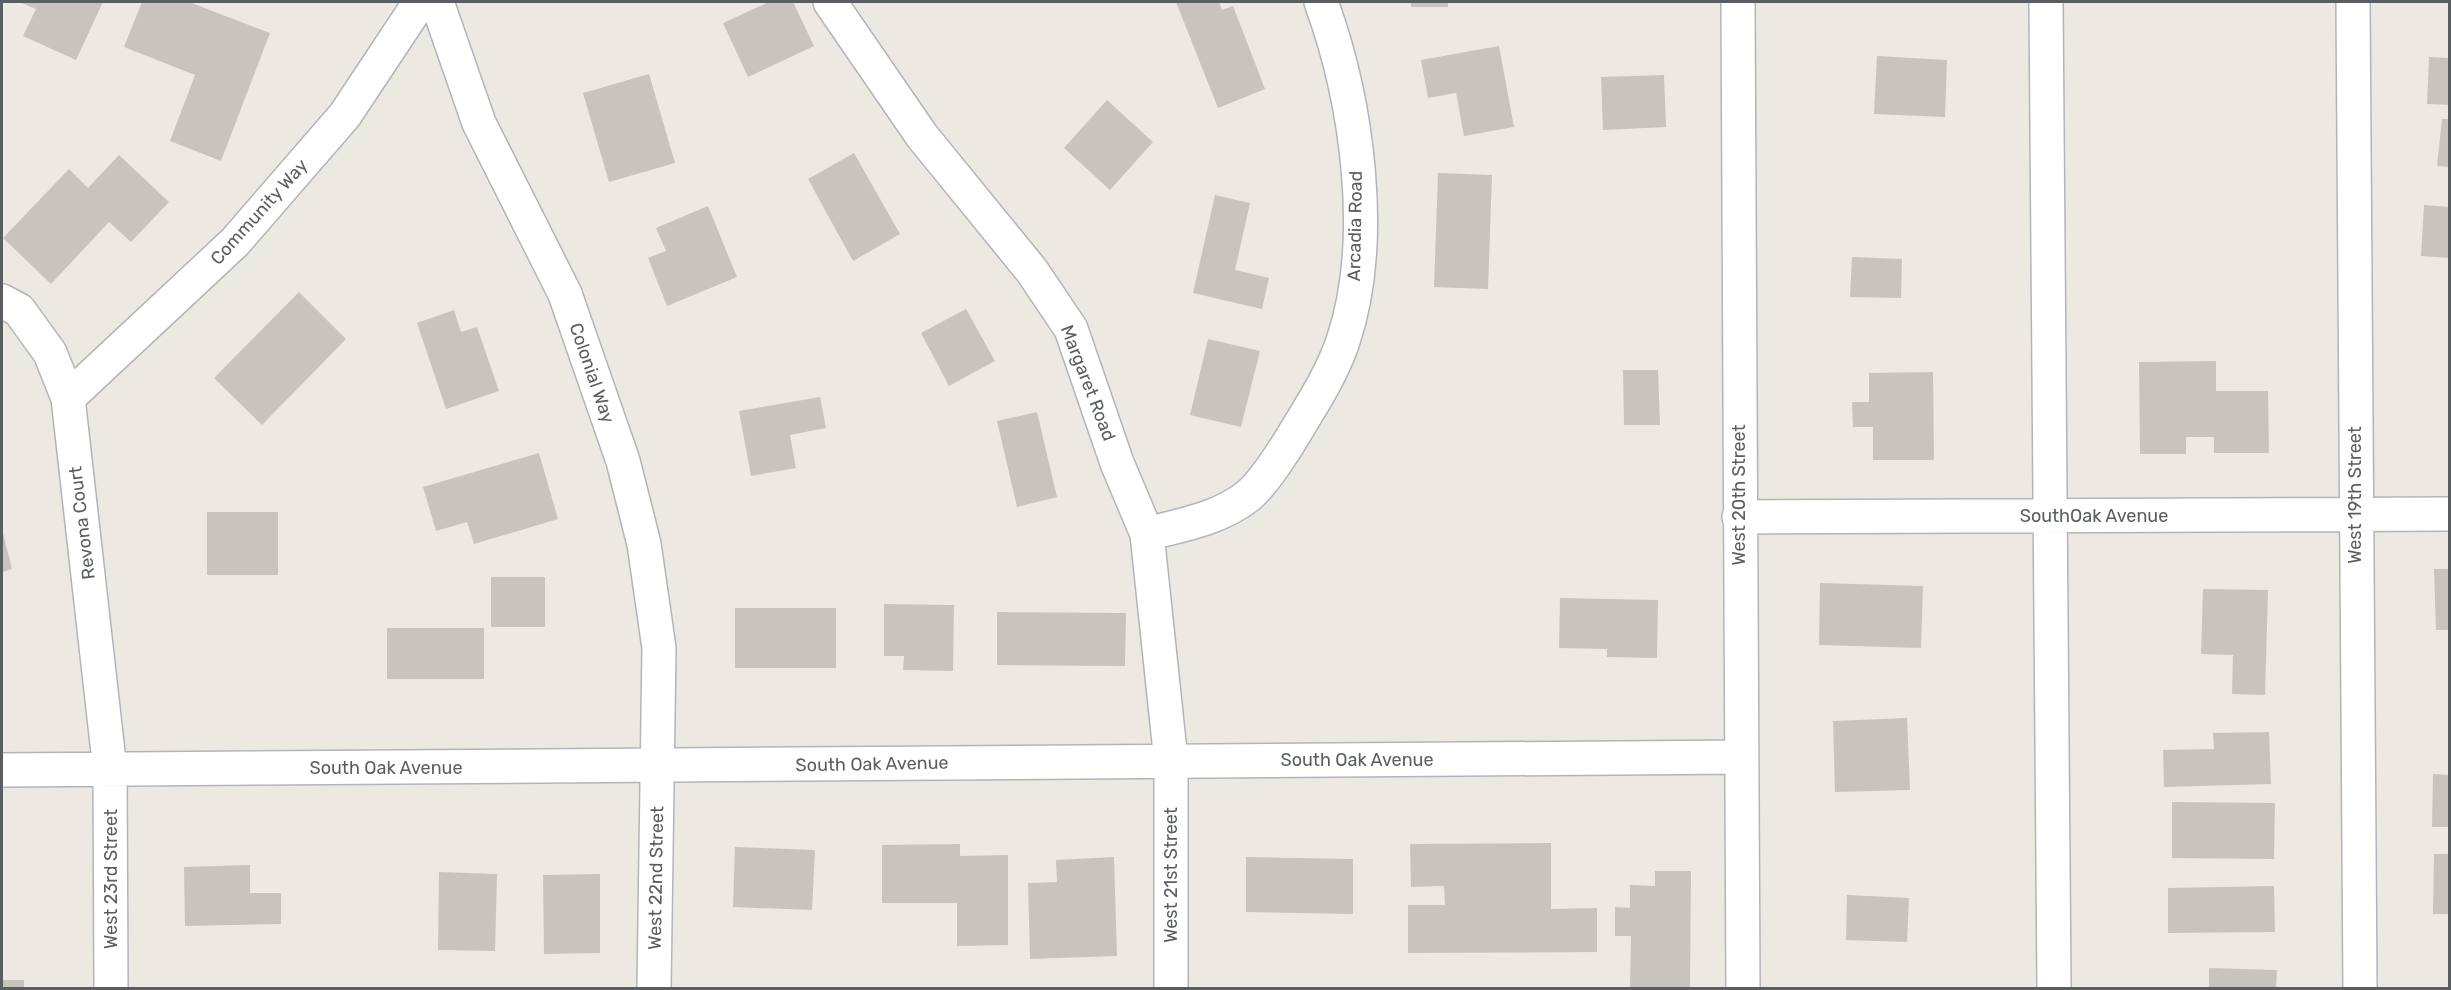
<svg xmlns="http://www.w3.org/2000/svg" width="2451" height="990" font-family="Rubik,sans-serif">
	<style>
		.building { fill: #c7c4be }
		.lines { fill: none; stroke-linecap: round; stroke-linejoin: round }
		.minor-casing { stroke: #b2b5b8; stroke-width: 36 }
		.minor { stroke: #fff; stroke-width: 33 }
		.labels { text-anchor: middle; stroke-width: 5; stroke-linejoin: round; paint-order: stroke }
		.street-label { font-size: 18px; fill: #5a5e61; stroke: #fff }
	</style>
	<rect width="100%" height="100%" fill="#ece9e2"/>
	<path class="building" d="M19 2H103L76 60 23 36 36 9Z
		M142 2H189L270 33 221 161 170 141 195 75 124 47Z
		M769 2H793L814 46 748 77 723 23Z
		M1176 2H1219L1222 10 1233 6 1265 89 1218 108Z
		M1411 2H1448V7H1411Z
		M1499 46 1514 127 1464 136 1456 93 1428 98 1421 60Z
		M1877 56 1947 60 1945 117 1874 114Z
		M2429 57 2450 58V105L2427 104Z
		M649 74 675 163 609 182 583 93Z
		M1664 75 1666 127 1603 130 1601 77Z
		M1107 100 1153 142 1110 190 1064 148Z
		M2442 119H2450V167L2437 166Z
		M854 153 900 234 853 261 808 179Z
		M119 155 169 202 131 242 109 222 51 284 3 238 69 169 88 188Z
		M1438 173 1492 175 1488 289 1434 287Z
		M1215 195 1250 203 1235 270 1269 278 1262 309 1193 293Z
		M2424 205 2450 207V258L2421 256Z
		M708 206 737 277 667 306 648 258 666 251 656 228Z
		M1852 257 1902 259 1901 298 1850 297Z
		M299 292 346 339 262 425 214 378Z
		M966 309 995 361 949 386 921 333Z
		M454 310 461 332 477 327 499 391 446 409 417 323Z
		M1208 339 1260 351 1241 427 1190 415Z
		M2216 361V391H2268L2269 453H2214V437H2186V454H2140L2139 362Z
		M1623 370H1658L1660 425H1624Z
		M1933 372 1934 460H1873V427H1853L1852 402H1869V373Z
		M820 397 826 428 790 435 796 468 751 476 739 411Z
		M1037 412 1057 497 1017 507 997 421Z
		M539 453 558 519 474 544 467 522 436 531 423 487Z
		M207 512H278V575H207Z
		M2 529 12 569 2 572Z
		M2434 569H2450V630H2436Z
		M491 577H545V627H491Z
		M1820 583 1923 586 1921 648 1819 645Z
		M2203 589 2268 590 2265 695 2232 694 2233 655 2201 654Z
		M1560 598 1658 600 1657 658 1607 657V649L1559 648Z
		M884 604 954 605 953 671 903 670 904 656H884Z
		M735 608H836V668H735Z
		M997 612 1126 613 1125 666 997 665Z
		M387 628H484V679H387Z
		M1907 718 1910 790 1835 792 1833 721Z
		M2269 732 2271 784 2164 787 2163 750 2214 749 2213 733Z
		M2433 774 2450 775V827H2432Z
		M2172 802 2275 803 2274 859 2172 858Z
		M1551 843V909L1597 908V952L1408 953V905H1445L1444 886 1411 887 1410 844Z
		M960 844V856L1008 855V945L957 946V903H882V845Z
		M735 847 815 850 812 910 733 907Z
		M2434 854H2450V914H2433Z
		M1114 857 1117 956 1030 959 1028 883 1057 882 1056 860Z
		M1246 857 1353 859V914L1246 912Z
		M250 865V893H281V924L185 926 184 867Z
		M1655 871H1691L1690 988H1630L1631 936H1615V907L1630 908V885L1655 886Z
		M439 872 497 874 495 951 438 950Z
		M600 874V953L544 954 543 875Z
		M2274 886 2275 932 2168 933V888Z
		M1847 895 1909 898 1907 942 1846 940Z
		M2209 968 2277 970 2276 988H2209Z
		M2 980H24V988H2Z"/>
	<g class="lines">
		<defs>
			<path id="minor" d="M437 2 479 123 565 294 623 461 644 544 659 648 654 988
				M830 2 922 136 1032 271 1071 329 1117 463 1147 534 1171 761V988
				M1738 2 1743 988
				M2046 2 2054 988
				M2353 2 2360 988
				M2 301 19 310 50 353 68 398 110 770 111 988
				M68 398 235 242 345 115 420 2
				M1739 517 2450 514
				M1147 534C1181 525 1219 519 1248 496 1264 483 1288 445 1299 426 1315 400 1333 371 1343 341 1377 240 1357 100 1321 2
				M2 770 1742 757"/>
		</defs>
		<use href="#minor" class="minor-casing"/>
		<use href="#minor" class="minor"/>
	</g>
	<g class="labels">
		<g class="street-label">
			<text transform="translate(259 212) rotate(-48)" y="6">Community Way</text>
			<text transform="translate(1355 226) rotate(-89)" y="6">Arcadia Road</text>
			<text transform="translate(592 373) rotate(71)" y="6">Colonial Way</text>
			<text transform="translate(1088 383) rotate(69)" y="6">Margaret Road</text>
			<text transform="translate(1739 495) rotate(-90)" y="6">West 20th Street</text>
			<text transform="translate(2355 495) rotate(-90)" y="6">West 19th Street</text>
			<text x="2094" y="522">SouthOak Avenue</text>
			<text transform="translate(82 523) rotate(-97)" y="6">Revona Court</text>
			<text x="1357" y="766">South Oak Avenue</text>
			<text transform="translate(872 764) rotate(-1)" y="6">South Oak Avenue</text>
			<text x="386" y="774">South Oak Avenue</text>
			<text transform="translate(1171 875) rotate(-90)" y="6">West 21st Street</text>
			<text transform="translate(656 878) rotate(-89)" y="6">West 22nd Street</text>
			<text transform="translate(111 879) rotate(-90)" y="6">West 23rd Street</text>
		</g>
	</g>
	<rect width="2451" height="990" fill="none" stroke="#5a5e61" stroke-width="6"/>
</svg>
